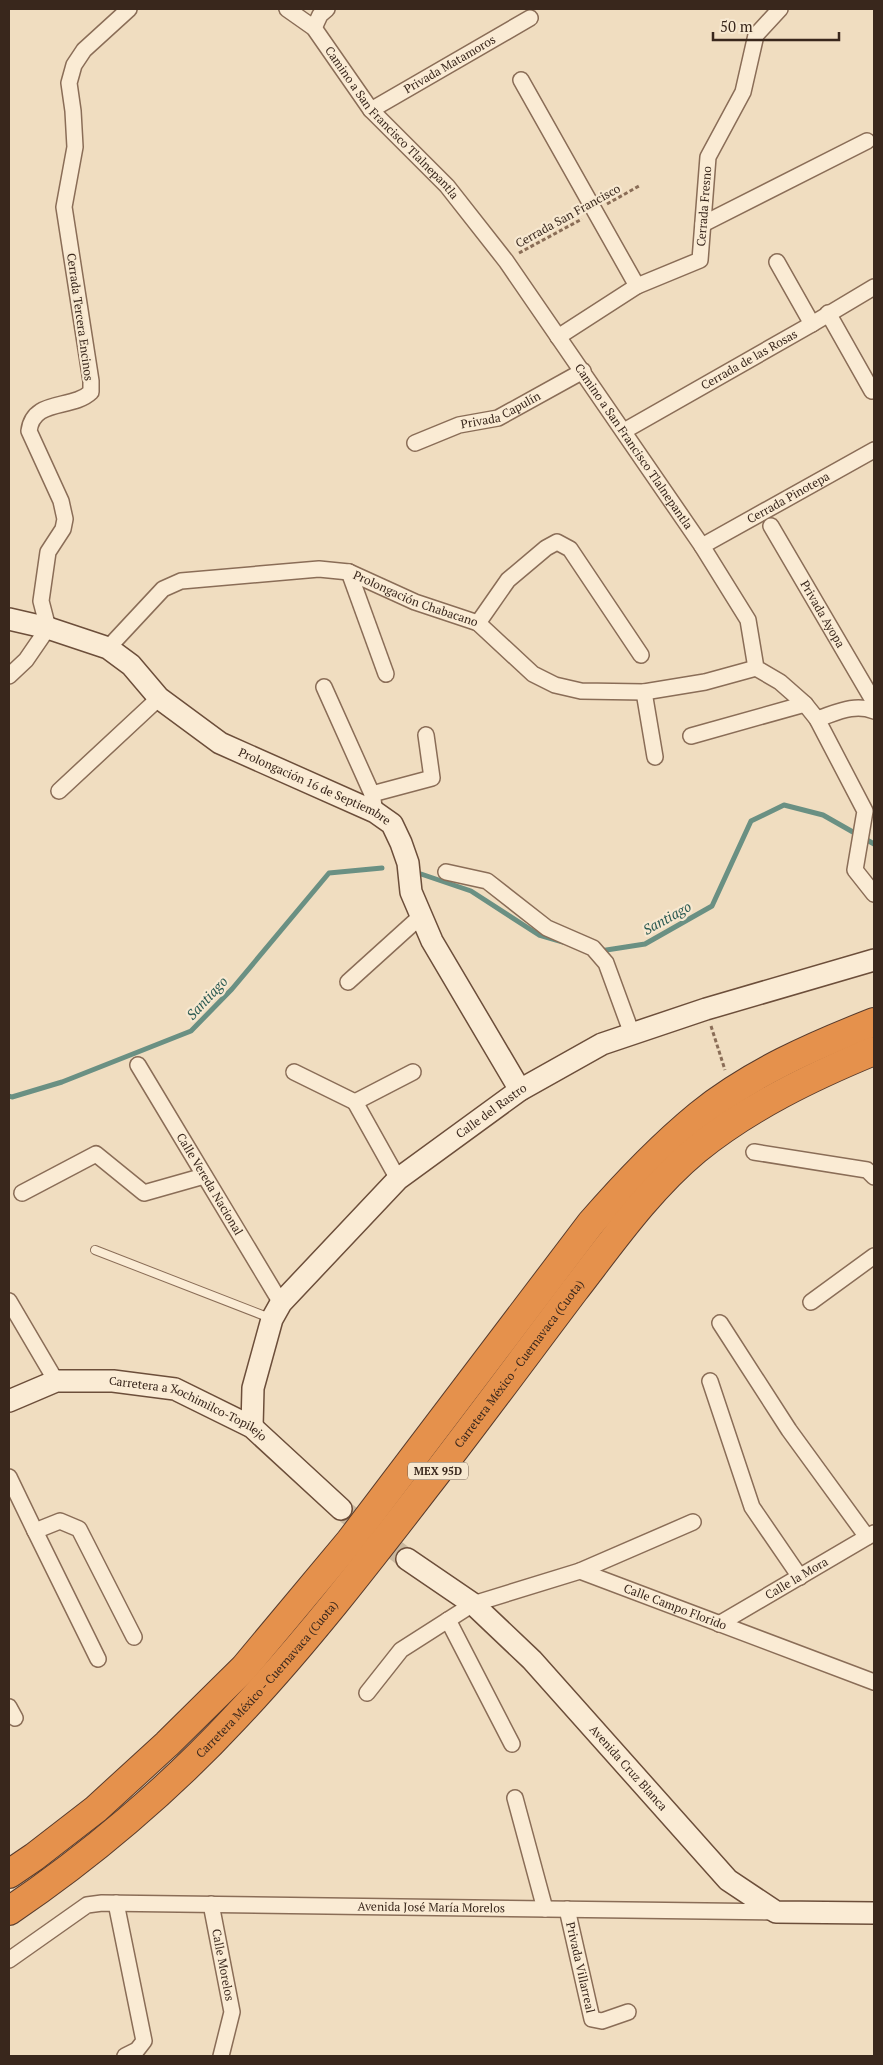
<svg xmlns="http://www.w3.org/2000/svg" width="883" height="2065" font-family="'PT Serif',serif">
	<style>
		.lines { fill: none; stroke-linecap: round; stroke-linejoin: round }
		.stream { stroke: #6a9083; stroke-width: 5 }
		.secondary-tunnel { stroke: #cbb99f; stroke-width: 21; stroke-dasharray: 21 11; stroke-linecap: butt }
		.lane-casing { stroke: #8a6d57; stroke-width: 10 }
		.street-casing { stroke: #8a6d57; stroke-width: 18 }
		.secondary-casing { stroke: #6c4e3a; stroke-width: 24 }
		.highway-casing { stroke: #583b2c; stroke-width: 30 }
		.path { stroke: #8a6d57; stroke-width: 3; stroke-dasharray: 4 2.5; stroke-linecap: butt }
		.lane { stroke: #faebd4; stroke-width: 8 }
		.street { stroke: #faebd4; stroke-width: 15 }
		.secondary { stroke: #faebd4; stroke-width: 21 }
		.highway { stroke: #e5914c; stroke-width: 28 }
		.labels { text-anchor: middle; stroke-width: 4.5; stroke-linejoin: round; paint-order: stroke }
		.shield { fill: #f7e8d0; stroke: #726152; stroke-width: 1 }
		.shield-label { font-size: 11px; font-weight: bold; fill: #39271c }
		.street-label { font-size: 12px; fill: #39271c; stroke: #f7e8d0 }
		.water-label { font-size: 14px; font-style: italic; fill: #2b5a52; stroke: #f7e8d0 }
	</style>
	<rect width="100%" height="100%" fill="#f0ddc0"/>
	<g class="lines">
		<path class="stream" d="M421 874 471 891 539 935 563 942
			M600 951 645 944 712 906 751 821 784 805 823 815 874 844
			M9 1096 12 1097 62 1082 191 1031 232 989 329 873 382 868"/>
		<path class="secondary-tunnel" d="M341 1509 407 1559"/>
		<defs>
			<path id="lane" d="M95 1250 270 1318"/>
			<g id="street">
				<path id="s1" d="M287 9 314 28 371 110 447 186 506 261 702 546 748 620 756 668 780 682 805 704 817 719 865 811 855 870 874 894"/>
				<path d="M314 28 320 15 327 9"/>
				<path d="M521 80 637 286"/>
				<path id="s2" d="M371 110 530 18"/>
				<path d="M703 224 867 141"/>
				<path d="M777 262 812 324"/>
				<path d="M828 313 872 391"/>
				<path id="s3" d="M558 337 637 286 700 260 708 157 743 92 756 35 780 9"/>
				<path id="s4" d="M624 431 812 324 874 287"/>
				<path id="s5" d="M415 443 459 425 498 418 583 371"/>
				<path id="s6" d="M771 526 874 702"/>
				<path id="s7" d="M702 546 874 450"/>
				<path d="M349 572 386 674"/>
				<path d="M478 623 508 580 546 548 557 542 570 549 641 655"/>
				<path id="s8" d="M108 648 163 589 181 581 319 569 349 572 415 602 478 623 533 674 555 685 581 691 644 692 705 682 756 668"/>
				<path d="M9 676 26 660 48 628 41 601 48 552 63 529 65 519 61 501 29 431C33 398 72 410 91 392V381L64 207 75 147 73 111 69 83 74 65 84 50 129 9"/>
				<path d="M324 687 372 794 375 812"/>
				<path d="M644 692 655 757"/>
				<path d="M817 719C836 713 854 703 874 711"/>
				<path d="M691 736 805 704"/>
				<path d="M59 791 159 698"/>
				<path d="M372 794 432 778 426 735"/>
				<path d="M446 872 487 881 547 928 593 948 606 963 632 1034"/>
				<path d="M348 982 421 916"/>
				<path id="s9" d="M138 1065 281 1303"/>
				<path d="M294 1072 355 1102"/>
				<path d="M754 1152 867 1170 874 1177"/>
				<path d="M398 1179 355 1102 413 1072"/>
				<path d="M22 1193 96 1154 144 1193 204 1176"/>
				<path d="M9 1301 56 1381"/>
				<path d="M811 1302 874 1256"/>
				<path d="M720 1323 789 1430 867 1537"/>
				<path d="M710 1381 752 1507 800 1577"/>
				<path d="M9 1477 35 1531 60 1521 79 1529 134 1637"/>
				<path d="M35 1531 98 1659"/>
				<path d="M580 1571 693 1522"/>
				<path d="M448 1620 512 1744"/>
				<path id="s10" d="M719 1624 874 1533"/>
				<path id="s11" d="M367 1693 401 1650 473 1604 580 1571 874 1682"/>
				<path d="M9 1707 15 1718"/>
				<path d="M515 1798 545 1909"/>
				<path d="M116 1903 144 2041 137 2050 125 2056"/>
				<path id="s12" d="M211 1904 232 2012 221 2056"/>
				<path id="s13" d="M567 1909 592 2019 602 2021 628 2012"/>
				<path id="s14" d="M9 1960 87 1905 102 1903 775 1912"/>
			</g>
			<g id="secondary">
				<path id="s15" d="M9 619 48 628 108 648 131 665 159 698 220 743 375 812 392 824 401 843 408 863 411 892 432 941 520 1090"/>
				<path id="s16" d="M9 1401 56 1381H113L175 1389 252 1427 341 1509"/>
				<path id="s17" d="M252 1427 253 1388 272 1319 281 1303 398 1179 520 1090 602 1044 706 1009 874 960"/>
				<path id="s18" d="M407 1559 473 1604 532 1660 728 1880 776 1912 874 1913"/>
			</g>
			<g id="highway">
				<path d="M9 1874 34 1857 96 1809 167 1744 244 1668 350 1541 591 1223C624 1185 660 1147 699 1115 751 1073 813 1046 874 1022"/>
				<path id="s19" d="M9 1911C89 1857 169 1789 235 1718 307 1642 372 1557 436 1474 483 1413 528 1352 574 1291 612 1242 648 1190 696 1150 749 1107 811 1077 874 1051"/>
			</g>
		</defs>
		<use href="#lane" class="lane-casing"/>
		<use href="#street" class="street-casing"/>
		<use href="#secondary" class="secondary-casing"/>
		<use href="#highway" class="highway-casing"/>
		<path class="path" d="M607 204 639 186
			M519 253 582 219
			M711 1026 725 1070"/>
		<use href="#lane" class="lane"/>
		<use href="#street" class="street"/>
		<use href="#secondary" class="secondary"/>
		<use href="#highway" class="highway"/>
	</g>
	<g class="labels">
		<rect class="shield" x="408" y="1462.5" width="60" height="17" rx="4"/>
		<g class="shield-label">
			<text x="438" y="1475">MEX 95D</text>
		</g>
		<g class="street-label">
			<text dy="4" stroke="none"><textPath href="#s2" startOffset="91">Privada Matamoros</textPath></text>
			<text dy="4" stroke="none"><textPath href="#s1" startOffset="156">Camino a San Francisco Tlalnepantla</textPath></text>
			<text dy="4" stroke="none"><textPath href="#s3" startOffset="216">Cerrada Fresno</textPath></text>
			<text transform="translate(568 216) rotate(-29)" y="4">Cerrada San Francisco</text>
			<text transform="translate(80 317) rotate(82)" y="4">Cerrada Tercera Encinos</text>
			<text dy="4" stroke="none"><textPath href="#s4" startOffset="144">Cerrada de las Rosas</textPath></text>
			<text dy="4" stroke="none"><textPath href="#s5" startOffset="92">Privada Capulín</textPath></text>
			<text dy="4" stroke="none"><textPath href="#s1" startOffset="561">Camino a San Francisco Tlalnepantla</textPath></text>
			<text dy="4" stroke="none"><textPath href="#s7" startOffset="99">Cerrada Pinotepa</textPath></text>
			<text dy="4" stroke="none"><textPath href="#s8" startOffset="341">Prolongación Chabacano</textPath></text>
			<text dy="4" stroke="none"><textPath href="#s6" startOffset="102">Privada Ayopa</textPath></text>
			<text dy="4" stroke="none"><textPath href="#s15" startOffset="355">Prolongación 16 de Septiembre</textPath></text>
			<text dy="4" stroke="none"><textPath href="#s17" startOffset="415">Calle del Rastro</textPath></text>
			<text dy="4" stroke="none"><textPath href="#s9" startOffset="139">Calle Vereda Nacional</textPath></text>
			<text dy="4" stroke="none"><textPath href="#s19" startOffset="752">Carretera México - Cuernavaca (Cuota)</textPath></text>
			<text dy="4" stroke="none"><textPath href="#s16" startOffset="189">Carretera a Xochimilco-Topilejo</textPath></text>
			<text dy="4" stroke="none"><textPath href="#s10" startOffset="90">Calle la Mora</textPath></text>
			<text dy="4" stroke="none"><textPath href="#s11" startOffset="354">Calle Campo Florido</textPath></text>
			<text dy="4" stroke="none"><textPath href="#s19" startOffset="348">Carretera México - Cuernavaca (Cuota)</textPath></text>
			<text dy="4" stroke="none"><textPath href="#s18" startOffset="306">Avenida Cruz Blanca</textPath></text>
			<text dy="4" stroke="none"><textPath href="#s14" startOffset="440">Avenida José María Morelos</textPath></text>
			<text dy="4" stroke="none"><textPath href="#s12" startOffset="62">Calle Morelos</textPath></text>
			<text dy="4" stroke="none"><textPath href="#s13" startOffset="60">Privada Villarreal</textPath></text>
		</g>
		<g class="water-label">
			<text transform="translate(667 918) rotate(-29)" y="5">Santiago</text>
			<text transform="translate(207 998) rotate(-47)" y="5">Santiago</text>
		</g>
	</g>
	<rect width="883" height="2065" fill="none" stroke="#39271c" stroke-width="20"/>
	<path d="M713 32v8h126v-8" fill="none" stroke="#39271c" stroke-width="2.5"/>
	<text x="720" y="32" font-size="15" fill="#39271c" stroke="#f7e8d0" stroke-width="4" paint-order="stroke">50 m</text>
</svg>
